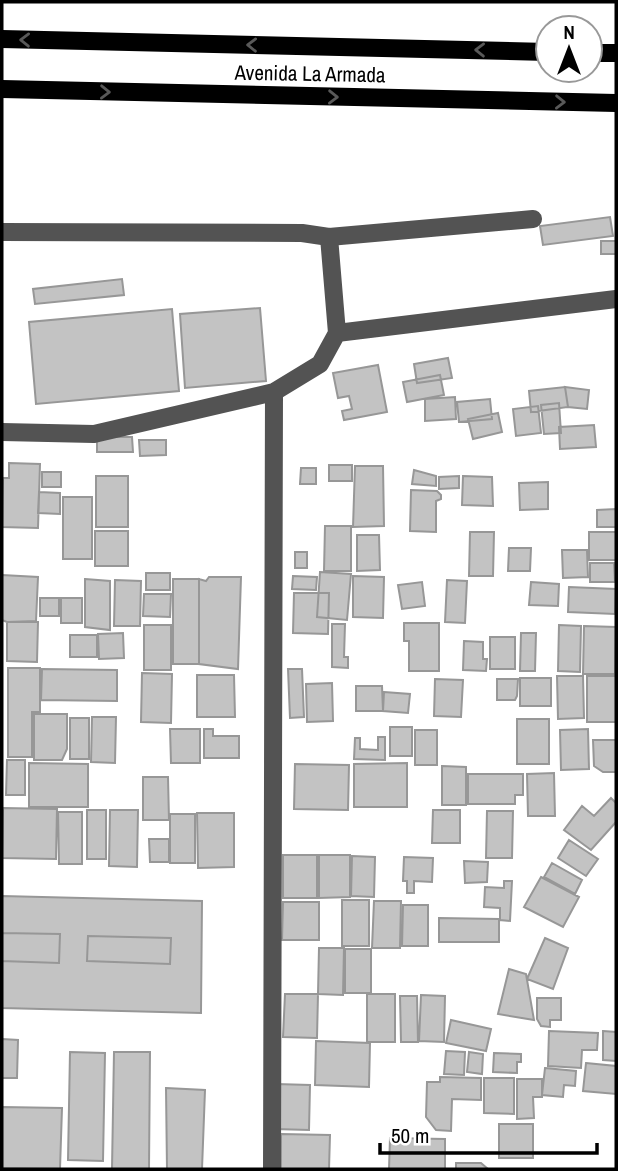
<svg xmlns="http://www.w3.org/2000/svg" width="618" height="1171" font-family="'Archivo Narrow',sans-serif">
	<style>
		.building { fill: #c3c3c3; stroke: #979797; stroke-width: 2 }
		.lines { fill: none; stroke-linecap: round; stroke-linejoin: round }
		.minor { stroke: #535353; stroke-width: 18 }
		.major { stroke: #000; stroke-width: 18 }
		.oneway { stroke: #595959 }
		.labels { text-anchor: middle; stroke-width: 5; stroke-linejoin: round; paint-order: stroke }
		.street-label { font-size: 21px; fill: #000; stroke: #fff }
	</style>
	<rect width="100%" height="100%" fill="#fff"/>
	<path class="building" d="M610 217 613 236 543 245 540 226Z
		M601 241H616V254H601Z
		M122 279 124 295 35 304 33 289Z
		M260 308 266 381 185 388 180 314Z
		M172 309 179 391 36 404 29 322Z
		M448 358 452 378 417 383 414 364Z
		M378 365 387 412 344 420 342 411 352 409 349 396 338 398 333 373Z
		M440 375 444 395 407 402 403 382Z
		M565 387 568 407 531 412 529 391Z
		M565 387 589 390 587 409 568 407Z
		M455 397 456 419 425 421V399Z
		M490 399 492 419 459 422 457 402Z
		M559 403 561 433 544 434 541 405Z
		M538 406 541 433 516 436 513 409Z
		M498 413 502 432 473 439 468 419Z
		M594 425 596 447 560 449 559 427Z
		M97 437H132L133 452H97Z
		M139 440H166V455L140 456Z
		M9 463 40 464 38 528 2 527 3 478H9Z
		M329 465H352V481H329Z
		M355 466H383L384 526 353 527Z
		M301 468H316V484H300Z
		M414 470 436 476V486L412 484Z
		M42 472H61V487H42Z
		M96 476H128V527H96Z
		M459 476V488L439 489V477Z
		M463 476 492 477 493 506 462 505Z
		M548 482V509L520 510 519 483Z
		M411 490 437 491 441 495V499L436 501V532L410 531Z
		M39 492 60 493V514L38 513Z
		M63 497H92V559H63Z
		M616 509V527H597V510Z
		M325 526H351V571H324Z
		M95 531H128V566H95Z
		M470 532H494L493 576H469Z
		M589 532H616V560H589Z
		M357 535H379L380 570 357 571Z
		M509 548H531L530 571H508Z
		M562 550H587L588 577 563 578Z
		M295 552H307V568H295Z
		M590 563H614L615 582H590Z
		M320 572 351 574 347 620 317 617Z
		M146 573H170V590H146Z
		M2 575 38 577 36 621 7 622 2 620Z
		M293 576 317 577 316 590 292 589Z
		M353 576 384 577 383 618 353 617Z
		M209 577H241L238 669 199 664V579L206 581Z
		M85 579 110 581V630L85 627Z
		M173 579H199V664H173Z
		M115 580 141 581 140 626H114Z
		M447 580 467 581 465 623 445 622Z
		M422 582 425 606 402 609 398 585Z
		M531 582 559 584 558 606 529 605Z
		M569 587 616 589 615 614 568 612Z
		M294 593H329L328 634 293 633Z
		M144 594H171L170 617 143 616Z
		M40 598H59V616H40Z
		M61 598H82V623H61Z
		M7 622H38L37 662 7 661Z
		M404 623H439V671H409V641H404Z
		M332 624H345L344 657H348V668L332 667Z
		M144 625H171V670H144Z
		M559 625 581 626 580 672 558 671Z
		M584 626 616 627 615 674H583Z
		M123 633 124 658 99 659 98 634Z
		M521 633H536L535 671H520Z
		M70 635H97V657H70Z
		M490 637H515V669H490Z
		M464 641 483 642V659H487L486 671 463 670Z
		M8 668H40V712H32V757H8Z
		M42 669 117 670V701L41 700Z
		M288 669H302L304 717 290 718Z
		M142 673 172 674 171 723 141 722Z
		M197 675H234L235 717H197Z
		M557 676H583L584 718 558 719Z
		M587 676H616V722H587Z
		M520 678H551V706H520Z
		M435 679 463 680 461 717 434 716Z
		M497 679H518L517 696 515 700H497Z
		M332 683 333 721 307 722 306 684Z
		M356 686H382L383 711H356Z
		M384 692 410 694 408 713 383 711Z
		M34 714H67V749L62 760H34Z
		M92 717H116L115 763 91 762Z
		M70 718H89V759H70Z
		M517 719H549V764H517Z
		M390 727H412V756H390Z
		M170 729H200V763H171Z
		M204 729H213V736H239V758H204Z
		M588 729 589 769 561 770 560 730Z
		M415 730H437V765H415Z
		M378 737H385V760L354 759 355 738H360V749L378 750Z
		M593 740H616V772H603L594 766Z
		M7 760H25V795H6Z
		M29 763 88 764V807H29Z
		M407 763V807H354V764Z
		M295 764 349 765 348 810 294 809Z
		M442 766 466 767V805H442Z
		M554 773 555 816H528L527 774Z
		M468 774H523V795H515V804H468Z
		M143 777H168L169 820H143Z
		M611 798 616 803V822L591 850 564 830 582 806 594 816Z
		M3 808 57 809 56 859 2 858Z
		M87 810H106V859H87Z
		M110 810H138L137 867 109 866Z
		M433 810H460V843H432Z
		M487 811H513L512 858H486Z
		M58 812H82V864H59Z
		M197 813H234V867L198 868Z
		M170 814H195V863H170Z
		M149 839H169V862H150Z
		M569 840 598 859 586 876 558 858Z
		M283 855H317V898H283Z
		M319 855H350V897L319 898Z
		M352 856 375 857 374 897 351 896Z
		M404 857 433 858 432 882 414 881V893H407V881H403Z
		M464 861 488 862 487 882 465 883Z
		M552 863 582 880 575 894 544 877Z
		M541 877 579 897 563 927 524 907Z
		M504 881H512L510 921 500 920V908L484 907 485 887 504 888Z
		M2 896 202 901 201 1013 2 1008Z
		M342 900H369V946H342Z
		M374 901H401L400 948H372Z
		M283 902H319V940H282Z
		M403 905H428V946H402Z
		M439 918 499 919V942H439Z
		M2 933 60 934 59 963 2 961Z
		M88 936 171 938 170 964 87 961Z
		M545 938 568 948 553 989 527 979Z
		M319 948H344L343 995 318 994Z
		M345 949H371V993H345Z
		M509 969 526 974 534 1020 498 1014Z
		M285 994H318L317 1038 283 1037Z
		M367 994H395V1042H367Z
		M421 995 445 996 444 1042 419 1041Z
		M400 996H417L418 1042H401Z
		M537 998H561V1020H550V1027L541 1026 537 1019Z
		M451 1020 491 1029 486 1051 446 1043Z
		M549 1031 598 1033 597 1050H582L581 1068 548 1066Z
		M603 1031 616 1032V1061L603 1060Z
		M2 1039 18 1040 17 1078H2Z
		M316 1041 370 1043 369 1087 315 1085Z
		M446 1051 465 1052 464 1075 444 1074Z
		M70 1052 105 1053 103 1161 68 1160Z
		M114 1052H150L149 1169H112Z
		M469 1052 483 1054 482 1074 467 1072Z
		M494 1053 521 1054V1062H517V1073L493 1072Z
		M586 1063 616 1066V1094L583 1091Z
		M545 1068 576 1071 575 1086 564 1085 563 1097 542 1095Z
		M440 1077 481 1078V1100L452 1099 451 1131 436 1130 426 1117 427 1082H440Z
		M484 1078H514V1114L484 1113Z
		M517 1079H542V1097H533L534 1118 517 1119Z
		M276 1084 310 1085 309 1130 274 1129Z
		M166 1088 205 1090 202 1169H167Z
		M2 1107 62 1108 60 1169 2 1168Z
		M499 1124H533V1158H499Z
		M281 1134 330 1135 329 1169H281Z
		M390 1138 445 1139V1169H389Z
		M456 1163H481L488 1169H456Z"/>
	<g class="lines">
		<path class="minor" d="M2 232 302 233 329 237 337 333
			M329 237 533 219
			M2 432 94 434 274 392 320 364 337 333 616 299
			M272 1169 274 392"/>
		<path class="major" d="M2 39 548 52
			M590 53H616
			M2 89 616 103"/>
	</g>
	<defs><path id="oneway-chevron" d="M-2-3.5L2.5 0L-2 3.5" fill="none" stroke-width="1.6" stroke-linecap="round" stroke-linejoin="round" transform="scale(1.75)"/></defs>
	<g class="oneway">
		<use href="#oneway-chevron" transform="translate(25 40) rotate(-179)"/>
		<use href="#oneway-chevron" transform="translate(252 45) rotate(-179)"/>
		<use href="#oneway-chevron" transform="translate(480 50) rotate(-179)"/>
		<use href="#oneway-chevron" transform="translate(105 92) rotate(1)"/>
		<use href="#oneway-chevron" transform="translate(333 97) rotate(1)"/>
		<use href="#oneway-chevron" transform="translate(560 102) rotate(1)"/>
	</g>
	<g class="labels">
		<g class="street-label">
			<text transform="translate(310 74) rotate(1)" y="7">Avenida La Armada</text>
		</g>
	</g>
	<rect width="618" height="1171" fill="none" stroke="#000000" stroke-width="7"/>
	<g transform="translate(569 49)"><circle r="33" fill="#ffffff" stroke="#999999" stroke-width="2"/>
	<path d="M0-5L12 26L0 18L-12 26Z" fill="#000000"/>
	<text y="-10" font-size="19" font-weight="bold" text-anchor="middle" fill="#000000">N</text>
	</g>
	<path d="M380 1143v10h217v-10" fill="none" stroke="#000000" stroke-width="3.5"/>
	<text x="391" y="1143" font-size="21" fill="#000000" stroke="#ffffff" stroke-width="5" paint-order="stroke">50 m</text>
</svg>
